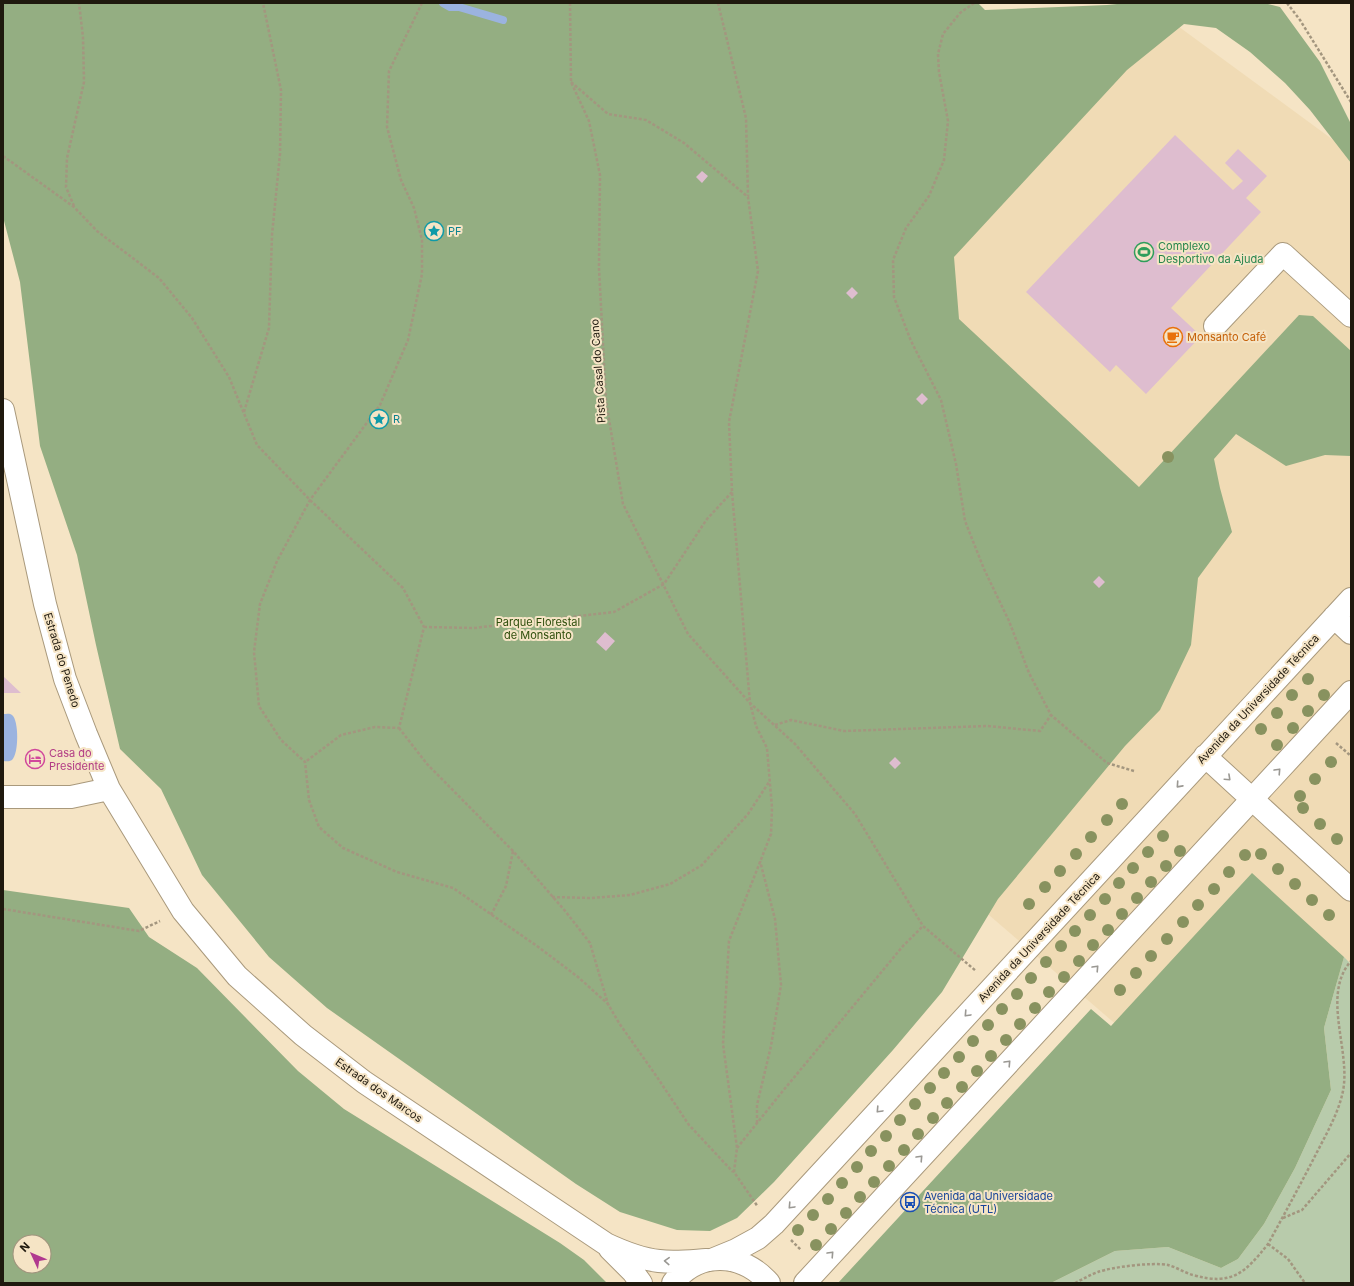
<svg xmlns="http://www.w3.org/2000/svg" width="1354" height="1286" font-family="Inter,sans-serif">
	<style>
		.built { fill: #f0dbb5 }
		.green { fill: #b8cbab }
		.forest { fill: #94ae82; fill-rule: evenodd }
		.water { fill: #9bb3df }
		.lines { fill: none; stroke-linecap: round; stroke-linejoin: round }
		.stream { stroke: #9bb3df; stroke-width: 8 }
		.building { fill: #debdcf }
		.minor-casing { stroke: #a9997c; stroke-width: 24 }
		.path { stroke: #a3967f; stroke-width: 2.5; stroke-dasharray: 3 2; stroke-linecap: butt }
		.minor { stroke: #fff; stroke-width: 22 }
		.tree { fill: #88925f }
		.oneway { stroke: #9a9893 }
		.labels { text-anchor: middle; stroke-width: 4; stroke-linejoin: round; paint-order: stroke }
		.culture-label { font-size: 11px; fill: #0d838f; stroke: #f5e4c5; text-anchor: start }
		.leisure-label { font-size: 11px; fill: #27864d; stroke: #f5e4c5; text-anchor: start }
		.food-label { font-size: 11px; fill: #c56008; stroke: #f5e4c5; text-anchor: start }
		.street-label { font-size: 11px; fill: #1f190e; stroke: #f5e4c5 }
		.park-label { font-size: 11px; fill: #2e4e0c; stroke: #f5e4c5 }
		.hotel-label { font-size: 11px; fill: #b23c85; stroke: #f5e4c5; text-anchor: start }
		.transit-label { font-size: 11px; fill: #164399; stroke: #f5e4c5; text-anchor: start }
	</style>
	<rect width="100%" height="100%" fill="#f5e4c5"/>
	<path class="built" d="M1171 21 1351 153V978L1126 1033 982 909 915 292Z"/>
	<path class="green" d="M1344 957 1351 964V1283H1051L1115 1251 1168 1247 1221 1268 1238 1259 1264 1224 1295 1168 1331 1090 1324 1028Z"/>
	<path class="forest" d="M3 3H978L985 10 1107 5 1127 3H1264L1280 7 1320 62 1351 124V163L1310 110 1285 83 1250 52 1216 28 1184 24 1127 70 954 257 959 319 1139 487 1299 315 1313 316 1351 351V456L1325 455 1286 466 1236 434 1214 459 1220 488 1232 532 1198 578 1191 645 1160 710 1125 746 998 899 942 992 893 1050 774 1182 737 1218 710 1231 677 1230 620 1212 576 1184 327 1008 269 957 202 875 161 789 120 749 96 645 77 555 40 446 20 282 3 217Z
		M1252 873 1344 957 1324 1028 1331 1090 1295 1168 1264 1224 1238 1259 1221 1268 1168 1247 1115 1251 1051 1283H838L1091 1009 1111 1026Z
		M3 890 129 908 149 937 197 968 298 1071 344 1109 560 1243 584 1260 607 1283H3ZM20 1242H44V1266H20Z"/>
	<path class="water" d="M3 714C6 714 10 713 12 715 19 720 19 754 12 760 9 762 6 761 3 761Z"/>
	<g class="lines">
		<path class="stream" d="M443 3 450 7H459L503 20"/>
	</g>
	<path class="building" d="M1175 135 1233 190 1243 181 1225 163 1238 149 1267 176 1246 198 1261 212 1171 308 1201 336 1146 394 1116 365 1110 372 1026 292Z
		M702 171 708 176 702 183 696 177Z
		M852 287 858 293 852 299 846 293Z
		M922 393 928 399 922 405 916 399Z
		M1099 576 1105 582 1099 588 1093 582Z
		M605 632 615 641 606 651 596 642Z
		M3 676 21 693H3Z
		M895 757 901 763 895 769 889 763Z"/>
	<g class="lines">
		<defs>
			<path id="minor" d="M1215 326 1283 254 1351 316
				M3 410 45 604 65 679 86 734 109 789 183 911 237 976 303 1035 364 1082 606 1244C623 1252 641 1259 659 1261 675 1263 691 1261 706 1260
				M1334 617 1351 633
				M1205 756 1351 890
				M3 797H71L109 789
				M610 1249 633 1272 641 1283
				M714 1259 736 1250 758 1238 774 1224 1351 599
				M673 1283C699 1250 742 1252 769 1283
				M805 1283 1351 692"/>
		</defs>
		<use href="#minor" class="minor-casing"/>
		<path class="path" d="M422 3 389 71 387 127 401 180 414 208 422 240V274L408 340 380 405 310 500 277 561 260 604 254 652 259 706 281 740 305 762 309 800 319 827 343 848 397 872 453 888 537 946 578 977 608 1004
			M570 3 571 82 589 121 600 175 599 268 606 401 623 504 688 634 750 703 795 744 855 814 923 926 976 971
			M718 3 746 118 748 196
			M974 3 960 13 943 34 938 54 939 72 948 121 944 160 929 196 906 228 893 260 894 297 911 341 941 400 956 464 965 521 984 569 1009 621 1029 673 1051 715 1107 763 1134 771
			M1287 3 1300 20 1351 102
			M571 82 608 114 646 120 684 143 748 197 758 271 729 422 732 492 750 703 756 726 767 748 772 808 771 834 729 941 723 1044 737 1148 734 1172 758 1207
			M3 156 74 207 97 231 159 278 192 318 229 377 257 445 310 500 403 588 424 627 399 728 375 727 341 735 305 762
			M74 206 66 187 67 158 84 82 83 37 79 3
			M244 412 269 328 272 235 280 154 281 90 263 3
			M424 627 474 628 614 612 664 584 707 519 732 492
			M775 725 791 720 844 731 987 726 1040 731 1051 715
			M399 728 427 764 513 851 566 912 590 943 608 1004 619 1023 657 1077 689 1125 733 1172
			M1336 743 1351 756
			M552 897 591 898 630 895 670 884 702 865 748 814 769 782
			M3 909 139 931 160 921
			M491 915 506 886 513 851
			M757 1123V1105L771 1046 781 985 775 919 760 861
			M737 1148 782 1092 903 946 923 926
			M1283 1218 1302 1210 1351 1153
			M791 1240 801 1250
			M1268 1244 1288 1259 1305 1283
			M1075 1283C1083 1279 1090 1275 1098 1272 1112 1267 1152 1262 1168 1265 1176 1267 1185 1273 1193 1275 1232 1286 1245 1273 1268 1244 1284 1215 1299 1187 1314 1158 1325 1136 1338 1115 1343 1091 1351 1050 1321 995 1351 961"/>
		<use href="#minor" class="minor"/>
	</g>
	<g class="tree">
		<circle cx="1168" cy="457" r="6"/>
		<circle cx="1308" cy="679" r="6"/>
		<circle cx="1292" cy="695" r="6"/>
		<circle cx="1324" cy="695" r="6"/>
		<circle cx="1308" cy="711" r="6"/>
		<circle cx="1277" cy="713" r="6"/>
		<circle cx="1293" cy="728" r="6"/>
		<circle cx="1261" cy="729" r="6"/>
		<circle cx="1277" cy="745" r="6"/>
		<circle cx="1331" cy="762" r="6"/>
		<circle cx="1315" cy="779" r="6"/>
		<circle cx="1300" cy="796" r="6"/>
		<circle cx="1122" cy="804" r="6"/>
		<circle cx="1303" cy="808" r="6"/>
		<circle cx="1107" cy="820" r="6"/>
		<circle cx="1320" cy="824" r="6"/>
		<circle cx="1163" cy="836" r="6"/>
		<circle cx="1091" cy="837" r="6"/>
		<circle cx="1337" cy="839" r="6"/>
		<circle cx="1180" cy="851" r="6"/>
		<circle cx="1148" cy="852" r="6"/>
		<circle cx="1076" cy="854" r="6"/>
		<circle cx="1261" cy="854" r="6"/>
		<circle cx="1245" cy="855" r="6"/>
		<circle cx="1166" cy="866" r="6"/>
		<circle cx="1133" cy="868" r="6"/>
		<circle cx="1278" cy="869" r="6"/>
		<circle cx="1060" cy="871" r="6"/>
		<circle cx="1229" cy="872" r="6"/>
		<circle cx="1151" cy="882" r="6"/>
		<circle cx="1119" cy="883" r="6"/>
		<circle cx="1295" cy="884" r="6"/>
		<circle cx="1045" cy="887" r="6"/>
		<circle cx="1214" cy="889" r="6"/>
		<circle cx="1137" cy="898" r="6"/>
		<circle cx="1105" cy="899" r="6"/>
		<circle cx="1312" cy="900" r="6"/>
		<circle cx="1029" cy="904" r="6"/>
		<circle cx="1198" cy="905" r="6"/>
		<circle cx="1122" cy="914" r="6"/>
		<circle cx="1090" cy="915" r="6"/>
		<circle cx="1329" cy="915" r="6"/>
		<circle cx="1183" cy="922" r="6"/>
		<circle cx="1108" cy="930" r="6"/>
		<circle cx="1075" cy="931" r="6"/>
		<circle cx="1167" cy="939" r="6"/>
		<circle cx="1093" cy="945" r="6"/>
		<circle cx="1061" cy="946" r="6"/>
		<circle cx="1151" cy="956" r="6"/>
		<circle cx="1079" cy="961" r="6"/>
		<circle cx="1046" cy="962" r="6"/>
		<circle cx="1136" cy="973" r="6"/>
		<circle cx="1064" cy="977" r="6"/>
		<circle cx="1031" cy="978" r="6"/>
		<circle cx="1120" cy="990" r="6"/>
		<circle cx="1049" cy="992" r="6"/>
		<circle cx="1017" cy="994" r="6"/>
		<circle cx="1035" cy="1008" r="6"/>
		<circle cx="1002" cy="1009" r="6"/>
		<circle cx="1020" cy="1024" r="6"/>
		<circle cx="988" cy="1025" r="6"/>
		<circle cx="1006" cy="1040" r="6"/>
		<circle cx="973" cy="1041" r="6"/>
		<circle cx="991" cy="1056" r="6"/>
		<circle cx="959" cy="1057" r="6"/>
		<circle cx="977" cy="1071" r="6"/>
		<circle cx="944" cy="1073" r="6"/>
		<circle cx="962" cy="1087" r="6"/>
		<circle cx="930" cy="1088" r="6"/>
		<circle cx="947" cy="1103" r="6"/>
		<circle cx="915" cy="1104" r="6"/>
		<circle cx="933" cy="1118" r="6"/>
		<circle cx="900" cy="1120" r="6"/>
		<circle cx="918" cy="1134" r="6"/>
		<circle cx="886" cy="1136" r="6"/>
		<circle cx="904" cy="1150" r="6"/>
		<circle cx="871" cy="1151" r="6"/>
		<circle cx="889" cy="1166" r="6"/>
		<circle cx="857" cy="1167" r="6"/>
		<circle cx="874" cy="1182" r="6"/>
		<circle cx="842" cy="1183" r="6"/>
		<circle cx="860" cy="1197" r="6"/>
		<circle cx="828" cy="1199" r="6"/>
		<circle cx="846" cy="1213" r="6"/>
		<circle cx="813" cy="1215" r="6"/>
		<circle cx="831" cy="1229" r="6"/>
		<circle cx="798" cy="1230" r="6"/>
		<circle cx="816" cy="1245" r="6"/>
	</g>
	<defs><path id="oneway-chevron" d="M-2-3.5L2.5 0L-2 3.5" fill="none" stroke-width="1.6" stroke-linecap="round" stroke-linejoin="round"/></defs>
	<g class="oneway">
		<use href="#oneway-chevron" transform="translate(1278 771) rotate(-47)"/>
		<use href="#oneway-chevron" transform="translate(1228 778) rotate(43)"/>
		<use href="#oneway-chevron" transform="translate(1179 785) rotate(132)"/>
		<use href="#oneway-chevron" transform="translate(1096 968) rotate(-47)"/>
		<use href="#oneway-chevron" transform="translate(967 1014) rotate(133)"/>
		<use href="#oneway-chevron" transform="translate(1008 1063) rotate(-47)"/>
		<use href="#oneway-chevron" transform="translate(879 1110) rotate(133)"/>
		<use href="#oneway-chevron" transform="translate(920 1158) rotate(-47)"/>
		<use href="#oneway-chevron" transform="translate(791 1206) rotate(133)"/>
		<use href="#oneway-chevron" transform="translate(831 1254) rotate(-47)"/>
		<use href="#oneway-chevron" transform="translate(667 1261) rotate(-177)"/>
	</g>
	<defs>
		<symbol id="sight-ring" viewBox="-11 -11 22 22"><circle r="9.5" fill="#f5e4c5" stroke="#0f9aa8" stroke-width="1.5"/><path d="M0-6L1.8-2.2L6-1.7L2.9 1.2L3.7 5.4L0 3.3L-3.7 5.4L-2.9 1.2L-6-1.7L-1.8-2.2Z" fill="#0f9aa8"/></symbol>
		<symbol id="stadium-ring" viewBox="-11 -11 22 22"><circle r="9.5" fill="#f5e4c5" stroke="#2e9e5b" stroke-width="1.5"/><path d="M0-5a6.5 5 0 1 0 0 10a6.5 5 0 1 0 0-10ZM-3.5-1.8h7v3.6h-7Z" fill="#2e9e5b"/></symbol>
		<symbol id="cafe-ring" viewBox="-11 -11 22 22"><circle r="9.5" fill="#f5e4c5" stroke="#e8710a" stroke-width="1.5"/><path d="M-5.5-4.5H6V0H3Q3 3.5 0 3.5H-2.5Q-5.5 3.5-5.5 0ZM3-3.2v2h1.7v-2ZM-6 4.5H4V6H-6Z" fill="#e8710a"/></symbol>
		<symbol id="hotel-ring" viewBox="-11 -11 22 22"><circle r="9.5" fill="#f5e4c5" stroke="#d1479c" stroke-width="1.5"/><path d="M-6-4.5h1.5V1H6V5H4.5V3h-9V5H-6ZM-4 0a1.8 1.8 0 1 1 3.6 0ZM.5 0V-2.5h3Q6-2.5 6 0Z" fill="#d1479c"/></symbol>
		<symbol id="bus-ring" viewBox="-11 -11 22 22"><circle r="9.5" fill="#f5e4c5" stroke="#1a4fb4" stroke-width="1.5"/><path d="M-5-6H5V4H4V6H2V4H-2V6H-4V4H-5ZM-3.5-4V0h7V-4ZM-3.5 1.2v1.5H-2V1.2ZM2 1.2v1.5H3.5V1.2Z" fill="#1a4fb4"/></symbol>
	</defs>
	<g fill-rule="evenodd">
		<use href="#sight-ring" x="423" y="220" width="22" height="22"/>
		<use href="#stadium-ring" x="1133" y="241" width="22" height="22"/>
		<use href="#cafe-ring" x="1162" y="326" width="22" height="22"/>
		<use href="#sight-ring" x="368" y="408" width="22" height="22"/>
		<use href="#hotel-ring" x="24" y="748" width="22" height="22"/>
		<use href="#bus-ring" x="899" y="1191" width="22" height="22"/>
	</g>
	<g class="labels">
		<g class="culture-label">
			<text x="448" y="235">PF</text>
			<text x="393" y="423">R</text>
		</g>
		<g class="leisure-label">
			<text x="1158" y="250">Complexo<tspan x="1158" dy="13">Desportivo da Ajuda</tspan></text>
		</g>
		<g class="food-label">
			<text x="1187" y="341">Monsanto Café</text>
		</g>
		<g class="street-label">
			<text transform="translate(598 371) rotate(-94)" y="4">Pista Casal do Cano</text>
			<text transform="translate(62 660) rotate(73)" y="4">Estrada do Penedo</text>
			<text transform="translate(1258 699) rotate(-47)" y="4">Avenida da Universidade Técnica</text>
			<text transform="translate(1039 937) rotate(-47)" y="4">Avenida da Universidade Técnica</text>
			<text transform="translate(379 1090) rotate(35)" y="4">Estrada dos Marcos</text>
		</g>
		<g class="park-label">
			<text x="538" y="626">Parque Florestal<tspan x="538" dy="13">de Monsanto</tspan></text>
		</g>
		<g class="hotel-label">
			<text x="49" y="757">Casa do<tspan x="49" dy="13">Presidente</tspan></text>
		</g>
		<g class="transit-label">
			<text x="924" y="1200">Avenida da Universidade<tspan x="924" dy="13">Técnica (UTL)</tspan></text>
		</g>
	</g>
	<rect width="1354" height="1286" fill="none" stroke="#1f190e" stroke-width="8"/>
	<g transform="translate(32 1254) rotate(314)"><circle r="19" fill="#f5e4c5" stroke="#9f937c"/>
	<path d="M0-3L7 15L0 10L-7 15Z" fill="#b0398f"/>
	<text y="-6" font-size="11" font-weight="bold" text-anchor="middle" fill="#1f190e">N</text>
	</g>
</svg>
